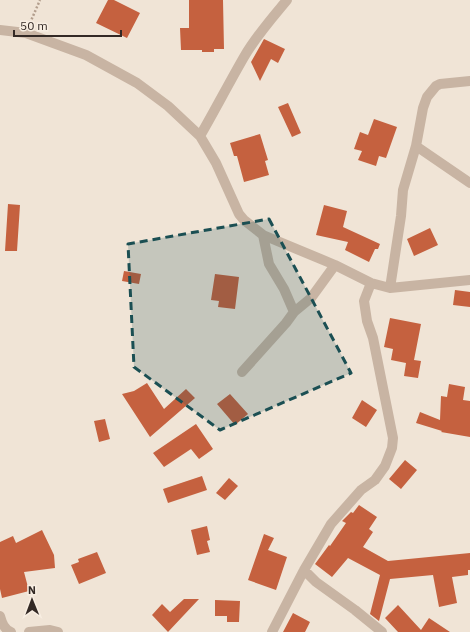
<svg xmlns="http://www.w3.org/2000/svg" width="470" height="632" font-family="'IBM Plex Sans',sans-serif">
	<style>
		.building { fill: #c5613f }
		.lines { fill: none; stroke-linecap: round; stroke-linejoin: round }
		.path { stroke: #b39e8d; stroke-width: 2.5; stroke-dasharray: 2 2; stroke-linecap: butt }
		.minor { stroke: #c8b4a3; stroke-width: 10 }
		.marked { fill: #1b4f53; fill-opacity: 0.2; stroke: #1b4f53; stroke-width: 3; stroke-dasharray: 8 5; stroke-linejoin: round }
	</style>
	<rect width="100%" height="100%" fill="#f0e4d6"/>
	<path class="building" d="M108 0H114L140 13 127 38 96 23Z
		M189 0H223L224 49H214V52H202V50H181L180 28H189Z
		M264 39 285 49 278 63 271 59 260 81 251 62Z
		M288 103 301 133 292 137 278 107Z
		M374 119 397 127 386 158 379 156 376 166 358 160 362 151 354 149 360 132 368 135Z
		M260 134 268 160 265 161 269 175 244 182 237 156H234L230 143Z
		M8 204 20 205 17 251H5Z
		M324 205 347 211 343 227 380 244 378 249H375L369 262 345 250 348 242 316 235Z
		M430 228 438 245 414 256 407 239Z
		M124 271 141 274 139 284 122 281Z
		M215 274 239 277 235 309 218 307 219 301 211 300Z
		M455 290 470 292V307L453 305Z
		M390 318 421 324 414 360 421 361 418 378 404 376 406 363 391 360 393 349 384 347Z
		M147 383 164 409 186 389 195 398 150 437 122 394 134 391Z
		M449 384 465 387 463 400 470 401V437L441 432 442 431 416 423 420 412 440 420 441 396 447 397Z
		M230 394 248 414 235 425 217 404Z
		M362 400 377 410 366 427 352 418Z
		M105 419 110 439 99 442 94 421Z
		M196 424 213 449 199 459 191 449 164 467 153 453Z
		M405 460 417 470 401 489 389 479Z
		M202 476 207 490 168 503 163 489Z
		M229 478 238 486 225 500 216 493Z
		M359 505 377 517 369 529 373 532 363 547 388 561 470 553V570H468V575L452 577 457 603 439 607 433 575 390 579 379 621 370 614 380 575 348 558 332 577 315 564 329 545 330 546 346 523 342 521 351 512 353 513Z
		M207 526 210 540 207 541 210 552 197 555 191 530Z
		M42 530 54 555 55 568 24 572 29 591 2 598 0 589V542L13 536 16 543Z
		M264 534 274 538 268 550 287 557 276 590 248 580Z
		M97 552 106 573 79 584 71 565 79 562 78 559Z
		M184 599H199L168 632 152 615 162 604 170 612Z
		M215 600 240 601 239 622H227V616H215Z
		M398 605 421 630 429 618 450 632H398L385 618Z
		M293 613 310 622 305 632H283Z"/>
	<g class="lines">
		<path class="path" d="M30 23 40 0"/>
		<path class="minor" d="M0 30 26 33 86 55 137 83 168 106 200 136 216 163 239 214 244 220 263 235 335 265 371 283 390 288 470 280
			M200 136C215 110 229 83 244 57 256 36 272 18 287 0
			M416 146 470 183
			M390 288 401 216 403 190 416 146 423 108 427 97 436 86 440 84 470 81
			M294 312 311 298 335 265
			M242 372 286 323 294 312 284 289 269 264 263 235
			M304 570 316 582 355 610 382 632
			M0 616C2 623 4 629 11 632
			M29 632 50 630 58 632
			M272 632 304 570 331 524 361 490 375 480 385 466 392 448 393 438 373 338 367 321 364 301 371 283"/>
	</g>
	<path class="marked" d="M269 219 351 373 220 430 134 367 128 244Z"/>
	<g transform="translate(32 600) rotate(359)" stroke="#f8eee2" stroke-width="3" paint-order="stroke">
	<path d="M0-3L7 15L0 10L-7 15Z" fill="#332925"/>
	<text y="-6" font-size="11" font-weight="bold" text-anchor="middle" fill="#332925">N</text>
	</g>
	<path d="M14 30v6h107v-6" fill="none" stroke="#332925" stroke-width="2"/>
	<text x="20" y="30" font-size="12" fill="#332925" stroke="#f8eee2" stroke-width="3" paint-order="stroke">50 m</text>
</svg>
